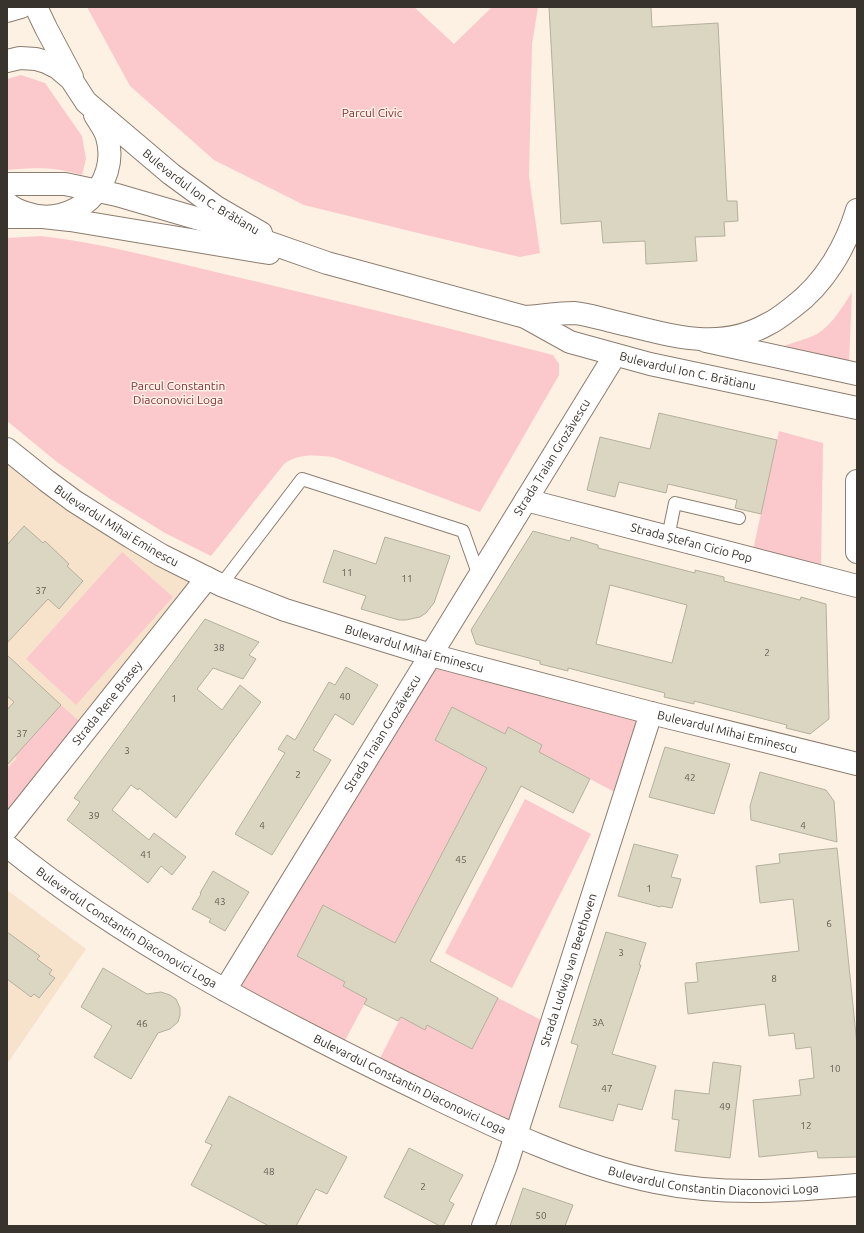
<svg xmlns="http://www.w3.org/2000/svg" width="864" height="1233" font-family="Ubuntu,sans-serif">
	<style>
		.built { fill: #f7e2cc }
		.green { fill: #fbc9cb }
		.building { fill: #dad6c2; stroke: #b4b09d; fill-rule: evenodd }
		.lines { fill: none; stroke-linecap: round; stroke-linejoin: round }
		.service-casing { stroke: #8b7e70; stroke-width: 14 }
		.minor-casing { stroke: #8b7e70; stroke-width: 24 }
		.tertiary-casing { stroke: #8b7e70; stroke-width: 24 }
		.secondary-casing { stroke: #8b7e70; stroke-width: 24 }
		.service { stroke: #fff; stroke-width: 12 }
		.minor { stroke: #fff; stroke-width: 22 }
		.tertiary { stroke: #fff; stroke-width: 22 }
		.secondary { stroke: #fff; stroke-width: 22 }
		.labels { text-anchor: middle; stroke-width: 3; stroke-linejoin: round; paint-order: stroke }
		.number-label { font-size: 10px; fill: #615c52 }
		.park-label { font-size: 12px; fill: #84303c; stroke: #fdf1e4 }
		.street-label { font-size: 12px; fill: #39332d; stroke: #fdf1e4 }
	</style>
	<rect width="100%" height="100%" fill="#fdf1e4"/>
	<path class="built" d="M7 449 207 578 7 829Z
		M7 890 86 949 7 1064Z"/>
	<path class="green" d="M87 7H414L454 44 492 7H538L532 44 529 176 540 253 520 257 422 234 304 205 214 160 130 86Z
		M21 75 45 83 82 136 86 159 82 175C57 167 32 167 7 170V79Z
		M41 236C103 243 164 260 224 274 334 300 444 327 553 355L559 364V375L480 512 333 457C316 455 298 453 284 464L211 556 165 533 110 499 57 462 7 421V238Z
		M852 292 849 363 784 346C794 342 807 339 817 334 832 325 843 306 852 292Z
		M779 431 823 443 821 567 753 550Z
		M122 552 173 597 76 705 26 659Z
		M431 655 651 713 624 797 539 752 542 745 508 728 505 734 452 707 435 740 460 754 466 744 492 758 395 943 324 905 297 956 345 982 343 986 367 999 340 1050 225 990Z
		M61 705 87 728 7 829V769L17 758 15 756Z
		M525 799 591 834 512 988 445 953Z
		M498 998 551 1025 515 1136 375 1068 401 1017 425 1029 427 1025 471 1048Z"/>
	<path class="building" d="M549 7H651L652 27 718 23 727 201H737L738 221 724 222 725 236 695 237 697 261 646 264 645 241 603 243 601 221 561 224Z
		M659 413 777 440 761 514 735 508 737 500 668 484 666 493 619 482 615 497 587 490 600 437 650 449Z
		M24 526 43 543 45 541 69 564 67 566 83 581 59 609 48 599 7 643V545Z
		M533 531 570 541 571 537 598 545V548L695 573V570L724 577V581L800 600 801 597 826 604 829 719 810 734 786 728 787 725 694 701V704L664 697 665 693 568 668V671L540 664V661L476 644 471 630ZM610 585 687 605 672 663 596 644Z
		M385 537 450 556 434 603 426 613 420 617 406 620H399L361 609 366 596 323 582 334 550 376 564Z
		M205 619 259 642 249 655 256 659 243 679 213 668 197 689 222 710 240 685 261 702 176 818 139 788 138 790 131 785 112 810 149 840 154 833 186 857 172 875 161 866 148 883 67 820 80 802 74 798Z
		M7 655 61 705 7 765V710L14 702 7 696Z
		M346 667 378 685 353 725 335 714 313 750 331 760 272 855 235 834 285 753 278 749 287 735 295 740 329 682 335 685Z
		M452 707 505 734 508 727 542 745 539 752 590 779 573 813 521 786 430 961 498 998 472 1049 427 1025 425 1030 401 1017 398 1021 364 1004 367 999 343 986 345 982 297 956 323 905 395 943 487 768 435 740Z
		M665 747 730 764 714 814 649 797Z
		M760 772 826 790 834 801 837 842 751 820 750 806Z
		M634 844 678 855 671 877 681 879 672 908 661 906 660 907 618 896Z
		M837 848 857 1045V1157L818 1158 817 1151 759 1157 753 1100 801 1095 799 1080 814 1078 811 1047 796 1049 794 1033 769 1036 765 1004 688 1014 685 983 698 982 696 963 799 951 793 899 760 903 756 866 780 863 779 854Z
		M213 871 249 892 225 931 209 922 211 919 192 909 201 894 200 893Z
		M7 932 40 956 37 959 52 970 49 974 55 978 39 998 34 994 31 997 7 979Z
		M606 932 646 943 639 965H641L612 1054 656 1066 642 1110 618 1104 613 1121 559 1107 578 1045 571 1043Z
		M103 968 147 994 161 992 170 995 176 999 180 1008V1015L178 1022 170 1029 158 1033 131 1079 94 1057 112 1026 81 1007Z
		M713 1062 741 1066 730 1158 675 1151 679 1120 672 1119 675 1090 709 1094Z
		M229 1096 347 1157 327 1194 316 1189 296 1226H269L191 1185 212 1145 205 1142Z
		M409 1148 463 1175 449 1201 454 1204 443 1226H440L384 1197Z
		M523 1188 573 1205 565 1226H510Z"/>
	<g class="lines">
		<defs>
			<path id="service" d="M668 537 675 503 739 518
				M221 585 302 479 463 531 479 576"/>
			<g id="minor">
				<path id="s1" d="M7 449 47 481 74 501 131 537 161 555 221 585 285 610 431 655 651 713 857 764"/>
				<path id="s2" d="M526 500 857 586"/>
				<path id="s3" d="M7 829 207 578"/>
				<path id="s4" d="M7 846C127 943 265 1014 403 1082 484 1121 566 1164 655 1182 722 1196 790 1191 857 1185"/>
				<path id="s5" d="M225 990 615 355"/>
				<path id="s6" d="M483 1226 506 1166 651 713"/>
			</g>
			<g id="tertiary">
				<path d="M36 7 46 28 72 77"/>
				<path d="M7 11 21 7"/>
				<path id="s7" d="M7 61 20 58 36 59 46 62 58 68 71 79 86 102 171 174 216 207 261 233"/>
				<path d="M7 203C12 208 19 211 26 213 73 230 121 185 107 137 105 129 99 122 95 115"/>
				<path d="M706 341 857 374"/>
				<path d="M857 481V552"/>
			</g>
			<g id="secondary">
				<path id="s8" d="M7 184H65L117 195 213 223 327 263 525 317 570 342 650 364 857 408"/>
				<path d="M7 217H43L70 220 269 253"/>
				<path d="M525 317C541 316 558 313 574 313 587 314 602 319 615 322 668 334 717 353 768 324 777 320 785 313 793 307 824 284 846 247 857 210"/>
			</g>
		</defs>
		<use href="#service" class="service-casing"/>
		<use href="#minor" class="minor-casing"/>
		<use href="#tertiary" class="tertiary-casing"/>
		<use href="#secondary" class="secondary-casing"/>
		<use href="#service" class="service"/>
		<use href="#minor" class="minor"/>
		<use href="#tertiary" class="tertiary"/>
		<use href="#secondary" class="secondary"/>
	</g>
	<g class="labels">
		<g class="number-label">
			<text x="347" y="576">11</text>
			<text x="407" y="582">11</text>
			<text x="41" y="594">37</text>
			<text x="219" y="651">38</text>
			<text x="767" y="656">2</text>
			<text x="345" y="700">40</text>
			<text x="174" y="702">1</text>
			<text x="22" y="737">37</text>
			<text x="127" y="754">3</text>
			<text x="298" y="778">2</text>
			<text x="690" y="781">42</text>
			<text x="94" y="819">39</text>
			<text x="262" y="829">4</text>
			<text x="803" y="829">4</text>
			<text x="146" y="858">41</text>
			<text x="461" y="863">45</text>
			<text x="649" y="892">1</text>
			<text x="220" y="905">43</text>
			<text x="829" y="927">6</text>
			<text x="621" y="956">3</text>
			<text x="774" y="982">8</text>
			<text x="598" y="1026">3A</text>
			<text x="142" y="1027">46</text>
			<text x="835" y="1072">10</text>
			<text x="607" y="1092">47</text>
			<text x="725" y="1110">49</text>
			<text x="806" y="1129">12</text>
			<text x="269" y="1175">48</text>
			<text x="423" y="1190">2</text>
			<text x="541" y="1219">50</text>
		</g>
		<g class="park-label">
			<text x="372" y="117">Parcul Civic</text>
			<text x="178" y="390">Parcul Constantin<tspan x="178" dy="14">Diaconovici Loga</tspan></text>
		</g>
		<g class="street-label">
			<text dy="4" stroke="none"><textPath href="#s7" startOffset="244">Bulevardul Ion C. Brătianu</textPath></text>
			<text dy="4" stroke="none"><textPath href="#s8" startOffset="710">Bulevardul Ion C. Brătianu</textPath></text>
			<text dy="4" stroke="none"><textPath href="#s5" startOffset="625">Strada Traian Grozăvescu</textPath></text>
			<text dy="4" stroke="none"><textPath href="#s1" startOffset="134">Bulevardul Mihai Eminescu</textPath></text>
			<text dy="4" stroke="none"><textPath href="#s2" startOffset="171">Strada Ștefan Cicio Pop</textPath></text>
			<text dy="4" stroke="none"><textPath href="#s1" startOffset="458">Bulevardul Mihai Eminescu</textPath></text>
			<text dy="4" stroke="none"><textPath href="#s3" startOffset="161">Strada Rene Brasey</textPath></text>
			<text dy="4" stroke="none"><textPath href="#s1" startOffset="782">Bulevardul Mihai Eminescu</textPath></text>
			<text dy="4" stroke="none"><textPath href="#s5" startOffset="301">Strada Traian Grozăvescu</textPath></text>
			<text dy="4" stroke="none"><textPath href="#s4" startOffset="145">Bulevardul Constantin Diaconovici Loga</textPath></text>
			<text dy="4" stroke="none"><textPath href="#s6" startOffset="270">Strada Ludwig van Beethoven</textPath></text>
			<text dy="4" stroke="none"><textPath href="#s4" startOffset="469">Bulevardul Constantin Diaconovici Loga</textPath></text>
			<text dy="4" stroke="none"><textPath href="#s4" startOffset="792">Bulevardul Constantin Diaconovici Loga</textPath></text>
		</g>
	</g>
	<rect width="864" height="1233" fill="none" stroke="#39332d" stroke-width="16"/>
</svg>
